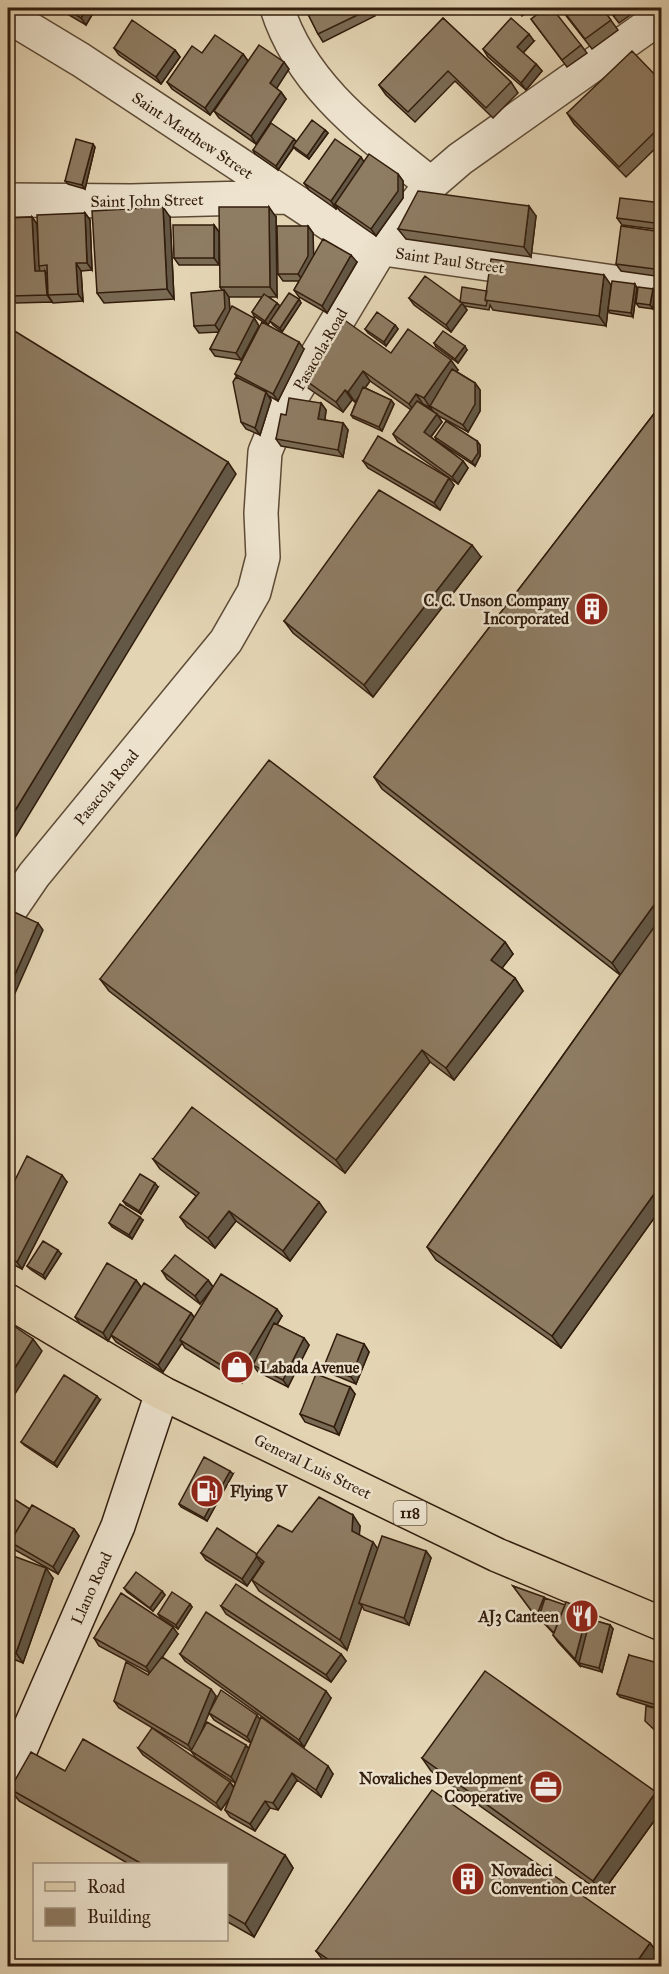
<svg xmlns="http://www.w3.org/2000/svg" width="669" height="1974" font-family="'IM FELL Great Primer',serif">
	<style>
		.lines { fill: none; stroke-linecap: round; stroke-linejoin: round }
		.minor-casing { stroke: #5e4b36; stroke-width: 36 }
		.tertiary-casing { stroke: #5e4b36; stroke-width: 36 }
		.secondary-casing { stroke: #321d0d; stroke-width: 36 }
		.primary-casing { stroke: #321d0d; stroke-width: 36 }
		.minor { stroke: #ede3ce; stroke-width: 33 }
		.tertiary { stroke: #ede3ce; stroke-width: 33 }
		.secondary { stroke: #ede3ce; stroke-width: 33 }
		.primary { stroke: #e3d4b3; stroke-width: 33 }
		.wall { fill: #7a6b55; stroke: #321d0d; stroke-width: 1.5; fill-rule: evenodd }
		.shaded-wall { fill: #635745; stroke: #321d0d; stroke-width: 1.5 }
		.building { fill: #8e7c63; stroke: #321d0d; stroke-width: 1.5 }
		.labels { text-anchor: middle; stroke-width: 5; stroke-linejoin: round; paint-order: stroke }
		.shield { fill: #ede3ce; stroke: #6a5847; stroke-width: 1.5 }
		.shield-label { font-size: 15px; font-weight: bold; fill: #321d0d }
		.street-label { font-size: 16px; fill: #321d0d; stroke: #ede3ce }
		.poi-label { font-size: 16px; font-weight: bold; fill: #321d0d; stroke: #ede3ce; text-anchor: end }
	</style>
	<rect width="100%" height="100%" fill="#e3d4b3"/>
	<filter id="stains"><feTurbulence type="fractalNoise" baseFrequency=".00333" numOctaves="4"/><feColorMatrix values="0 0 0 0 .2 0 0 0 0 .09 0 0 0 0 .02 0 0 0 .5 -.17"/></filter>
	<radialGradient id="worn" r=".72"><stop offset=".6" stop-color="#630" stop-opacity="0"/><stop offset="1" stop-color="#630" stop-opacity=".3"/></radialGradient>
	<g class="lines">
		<defs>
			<path id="minor" d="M8 16 81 60 363 246 662 289
				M8 200 131 201 286 197"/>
			<path id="tertiary" d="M277 8C302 87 369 134 431 184
				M8 913 34 875 226 641 254 592 263 557 261 513 265 452 279 418 380 250 431 184 460 159 662 16"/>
			<path id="secondary" d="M8 1778 118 1526 162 1393"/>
			<path id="primary" d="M8 1301 162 1393 497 1555 662 1624"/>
		</defs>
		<use href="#minor" class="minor-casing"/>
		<use href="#tertiary" class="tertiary-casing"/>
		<use href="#secondary" class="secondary-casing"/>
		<use href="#primary" class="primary-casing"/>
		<use href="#minor" class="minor"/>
		<use href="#tertiary" class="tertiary"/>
		<use href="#secondary" class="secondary"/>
		<use href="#primary" class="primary"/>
	</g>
	<path class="wall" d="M57 8H96L86 25Z
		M305 8H371L375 16 323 42 318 34Z
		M516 8H533L522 16Z
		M560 8H602L618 30 592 49Z
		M607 8H640L619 23Z
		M443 18 511 82 518 93 493 118 455 81 415 122 386 95 379 85Z
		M531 19 581 45 587 53 567 67Z
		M534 41 523 53 536 64 542 71 526 90 488 57 483 49Z
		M114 48 175 50 180 57 161 84 119 55Z
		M243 54 248 61 210 115 172 89 167 82Z
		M289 69 276 88 281 92 286 99 256 144 219 118 214 111Z
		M662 82V142L626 177 574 124 567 113Z
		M325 130 328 133 309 159 296 150 294 147 278 170 255 154 253 150 296 142Z
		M95 147 85 189 68 184 65 181Z
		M364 161 398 174 403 181V198L376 236 340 211 337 207 336 209 309 190 304 183Z
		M662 203V230L622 225 617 218Z
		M85 213 90 220 92 270 81 271 83 301 53 303 51 300 52 302 16 303 11 296V290H8V218L32 217 37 224Z
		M536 216 531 257 406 239 398 229Z
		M170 217 174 299 104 303 97 293Z
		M276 217 277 297H269L280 306 299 299 301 303 282 332 273 325 270 321 268 325 254 316 252 312 262 297H229L230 310 254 318 259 326 241 360 215 356 210 349 219 332 199 333 194 326 222 290 220 287Z
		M214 225 219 232V265H179L174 258Z
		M308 226 313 233V256L357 262 327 313 299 297 294 290 299 281H283L278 274Z
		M662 232V277L621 271 616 264Z
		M611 285 637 288 633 317 610 313 608 310 606 326 493 310 490 305 489 310 464 306 467 310 451 332 414 305 409 298 460 301 487 291Z
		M653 289 655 293 653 309 639 307 636 303Z
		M395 325 398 329 386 346 368 333 365 329Z
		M434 343 467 350 458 363 436 347Z
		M304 349 278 401 269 396 271 400 260 435 246 429 241 422 238 378 235 374Z
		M391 353 458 370 457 372 475 383 480 390V411L468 432 437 415 442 422 431 437 463 461 468 468 458 484 398 442 393 434 411 410 370 381 365 388 391 400 394 404 382 431 353 418 351 415 358 397 355 402 352 400 343 412 308 388 301 377ZM423 404 431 408 434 413Z
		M321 403 326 410 325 420 343 423 348 430 343 457 281 446 276 439 286 415Z
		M660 406 662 1207 561 1348 436 1260 427 1247 620 975 382 789 374 777Z
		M435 437 477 441 480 445V456L475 466 437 441Z
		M363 461 454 485 440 510 368 468Z
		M481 557 373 697 293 633 284 621Z
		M505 942 513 954 502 968 515 978 523 991 454 1080 430 1062 345 1173 109 991 100 979Z
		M153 1159 326 1212 290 1261 236 1221 215 1248 187 1227 180 1217 196 1196 160 1169Z
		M67 1182 22 1269 8 1262V1194Z
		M158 1187 141 1214 126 1205 123 1201Z
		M143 1220 132 1239 112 1227 109 1223Z
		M61 1254 45 1279 30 1269 27 1266Z
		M162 1271 208 1280 213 1287 200 1304 167 1279Z
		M136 1280 141 1287 126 1311 191 1313 194 1317 282 1316 277 1325 304 1338 309 1345 288 1387 258 1372 253 1365 256 1359 242 1383 185 1348 182 1343 163 1372 116 1342 111 1335 108 1341 80 1324 75 1317Z
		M364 1344 369 1352 356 1384 329 1373 324 1366Z
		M350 1387 355 1394 339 1435 305 1422 300 1414Z
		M100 1400 57 1467 24 1445 21 1442Z
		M233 1474 207 1521 181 1507 179 1504Z
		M30 1509 74 1529 79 1536 58 1574 15 1550 11 1542 8 1540V1510Z
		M360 1526 359 1535 377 1549 426 1551 431 1558 409 1625 364 1610 362 1606 347 1650 259 1591 252 1580 262 1565V1564L247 1586 206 1560 201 1553 257 1554 292 1532Z
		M662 1528V1561L657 1554Z
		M8 1554 53 1578 23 1663 8 1657Z
		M513 1586 593 1617 592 1620 610 1625 613 1629 602 1672 581 1666 580 1665V1666L558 1642 553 1635 554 1634 540 1619 539 1621Z
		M124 1588 162 1591 165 1595 153 1611 127 1592Z
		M190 1604 192 1607 178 1629 160 1617 158 1614Z
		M221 1606 341 1654 346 1661 331 1682 226 1614Z
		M178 1634 162 1657 216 1696 199 1737 248 1749 251 1743 214 1720 209 1713 260 1719 333 1774 321 1797 297 1780 278 1810 270 1808 255 1831 230 1817 225 1810 229 1799 221 1810 143 1755 138 1748 230 1782 234 1787 235 1783 196 1758 191 1751 119 1708 114 1701 150 1673 99 1646 94 1638Z
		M180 1654 331 1698 304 1747 185 1661Z
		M629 1655 659 1709 620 1697 617 1694Z
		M422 1758 656 1792 662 1800V1810L602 1893 431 1771Z
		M65 1771 285 1855 293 1868 254 1937 226 1921V1864H129L19 1801 10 1789Z
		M650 1943 659 1955 651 1966H329L325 1963 316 1951Z"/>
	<path class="shaded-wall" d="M87 8H96L86 25 81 18Z
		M529 34 534 41 522 54 517 47Z
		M175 50 180 57 161 84 156 77Z
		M243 54 248 61 210 115 205 108Z
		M284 62 289 69 275 91 270 83Z
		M536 64 542 71 526 90 521 83Z
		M281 92 286 99 256 144 251 136Z
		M325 130 328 133 309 159 307 156Z
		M294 139 297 142 278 170 276 166Z
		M93 144 95 147 85 189 82 185Z
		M361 157 366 165 335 204 337 207 336 209 331 201Z
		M398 174 403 181V198L376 236 371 229Z
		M529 206 536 216 531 257 524 247Z
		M163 207 170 217 174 299 167 289Z
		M269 207 276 217 277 297 270 287Z
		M85 213 90 220 92 270 87 263Z
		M32 217 37 224 40 278 35 271Z
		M214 225 219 232V265L214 258Z
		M308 226 313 233 314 263 303 281 298 274Z
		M8 232 12 290 8 283Z
		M351 255 357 262 327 313 322 306Z
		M76 263 81 271 83 301 78 294Z
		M45 271 50 278 48 295 51 300 52 302 47 295Z
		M604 275 611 285 606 326 599 316Z
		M635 284 637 288 633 317 631 313Z
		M653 289 655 293 653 309 650 305Z
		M224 290 229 297 230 315 220 332 215 325Z
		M299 299 301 303 282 332 280 328Z
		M277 303 280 306 268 325 265 321Z
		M462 303 467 310 451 332 446 325Z
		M254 318 259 326 241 360 236 353Z
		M395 325 398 329 386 346 384 342Z
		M299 342 304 349 278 401 273 394Z
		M465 346 467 350 458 363 455 359Z
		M451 360 458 370 432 407 430 406 431 409 424 398Z
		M363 371 370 381 355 402 348 392Z
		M475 383 480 390V411L468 432 463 425Z
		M345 390 352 400 343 412 336 402Z
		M266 392 271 400 260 435 255 428Z
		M416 394 423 404 416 414 409 404Z
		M391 400 394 404 382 431 379 427Z
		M321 403 326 410 324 426 318 419Z
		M437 414 442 422 429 439 424 432Z
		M343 423 348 430 343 457 338 450Z
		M477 441 480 445V456L475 466 472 462Z
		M463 461 468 468 458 484 452 477Z
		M228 462 236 474 8 849V822Z
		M449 478 454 485 440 510 434 503Z
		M472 545 481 557 373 697 364 685Z
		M662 894V918L621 976 612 963Z
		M38 923 43 930 8 1009V990Z
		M505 942 513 954 499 972 491 960Z
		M515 978 523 991 454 1080 446 1068Z
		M422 1050 430 1062 345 1173 336 1160Z
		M62 1175 67 1182 22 1269 17 1262Z
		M155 1183 158 1187 141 1214 139 1211Z
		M662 1183V1207L561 1348 552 1336Z
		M319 1202 326 1212 290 1261 283 1251Z
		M229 1211 236 1221 215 1248 208 1238Z
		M140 1217 143 1220 132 1239 129 1235Z
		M58 1250 61 1254 45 1279 43 1275Z
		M136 1280 141 1287 108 1341 103 1333Z
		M208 1280 213 1287 200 1304 195 1296Z
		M277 1309 282 1316 242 1383 237 1375Z
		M191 1313 196 1320 180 1340 182 1343 163 1372 158 1365Z
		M304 1338 309 1345 288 1387 283 1380Z
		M33 1339 42 1351 8 1405V1379Z
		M364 1344 369 1352 356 1384 351 1377Z
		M350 1387 355 1394 339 1435 334 1427Z
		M97 1396 100 1400 57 1467 54 1463Z
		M230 1471 233 1474 207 1521 204 1518Z
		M353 1515 360 1526 359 1541 352 1531Z
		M74 1529 79 1536 58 1574 53 1567Z
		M373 1542 380 1552 359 1603 362 1606 347 1650 340 1640Z
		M426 1551 431 1558 409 1625 404 1618Z
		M256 1556 262 1564 247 1586 242 1579Z
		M46 1568 53 1578 23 1663 16 1653Z
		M162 1591 165 1595 153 1611 150 1608Z
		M544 1597 547 1600 539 1621 536 1617Z
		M190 1604 192 1607 178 1629 176 1625Z
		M588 1610 593 1617 581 1663H579L580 1666 575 1659Z
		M610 1625 613 1629 602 1672 599 1668Z
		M173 1627 178 1634 151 1674 146 1667Z
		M341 1654 346 1661 331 1682 326 1675Z
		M662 1688V1701L659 1709 657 1705Z
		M211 1689 216 1696 193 1752 188 1745Z
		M326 1691 331 1698 304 1747 299 1740Z
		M257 1715 262 1722 252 1744 247 1737Z
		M246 1745 251 1752 236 1784 231 1777Z
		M328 1766 333 1774 321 1797 316 1790Z
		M292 1773 297 1780 278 1810 273 1803Z
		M230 1782 235 1790 221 1810 216 1803Z
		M656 1792 662 1800V1810L602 1893 593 1881Z
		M265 1801 270 1808 255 1831 250 1824Z
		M285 1855 293 1868 254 1937 245 1924Z
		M650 1943 659 1955 651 1966H634Z"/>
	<path class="building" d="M64 8H87L81 18Z
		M305 8H369L370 9 318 34Z
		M546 8H552L581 45 562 60 531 19Z
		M561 8H602L611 20 585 39Z
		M607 8H625L614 16Z
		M443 18 511 82 486 108 448 71 408 112 379 85Z
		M511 18 529 34 517 47 536 64 521 83 483 49Z
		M132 20 175 50 156 77 114 48Z
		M215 35 243 54 205 108 167 82 192 46 202 53Z
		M259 45 284 62 270 83 281 92 251 136 214 111Z
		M632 51 662 82V125L619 167 567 113Z
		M312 120 325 130 307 156 293 146Z
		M271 123 294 139 276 166 253 150Z
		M76 139 93 144 82 185 65 181Z
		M335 139 361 157 331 201 304 183Z
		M369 154 398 174V191L371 229 335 204Z
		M418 191 529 206 524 247 398 229Z
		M620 198 662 203V224L617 218Z
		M163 207 167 289 97 293 92 211Z
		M219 207H269L270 287H220Z
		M85 213 87 263H76L78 294 48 295 47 265 39 266 37 215Z
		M32 217 35 271H45L47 295 11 296 8 218Z
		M173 225H214V258H174Z
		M277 226H308V256L298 274H278Z
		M621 226 662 232V270L616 264Z
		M323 239 351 255 322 306 294 290Z
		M491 259 604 275 599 316 485 300Z
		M425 276 462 303 446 325 409 298Z
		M612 281 635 284 631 313 608 310Z
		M462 287 487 291 485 300 487 302 486 306 460 302Z
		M638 287 653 289 650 305 636 303Z
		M224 290 225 308 215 325 194 326 191 293Z
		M289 293 299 299 280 328 270 321Z
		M264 294 277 303 265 321 252 312Z
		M232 306 254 318 236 353 210 349Z
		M377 312 395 325 384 342 365 329Z
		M343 319 391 353 408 329 451 360 424 398 416 394 409 404 363 371 348 392 345 390 336 402 301 377Z
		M262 322 299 342 273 394 235 374Z
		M8 327 228 462 8 822Z
		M443 331 465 346 455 359 434 343Z
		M452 369 475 383V404L463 425 430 406Z
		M236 377 266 392 255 428 241 422 233 382Z
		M363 387 391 400 379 427 351 415Z
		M289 398 321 403 318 419 343 423 338 450 276 439 281 414 286 415Z
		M417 401 437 414 424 432 463 461 452 477 393 434Z
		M660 406 662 407V894L612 963 374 777Z
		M446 421 477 441 478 453 472 462 435 437Z
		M378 436 449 478 434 503 363 461Z
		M379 490 472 545 364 685 284 621Z
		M269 760 505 942 491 960 515 978 446 1068 422 1050 336 1160 100 979Z
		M12 911 38 923 8 990V922Z
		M662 916V1183L552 1336 427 1247Z
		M192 1107 319 1202 283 1251 229 1211 208 1238 180 1217 199 1193 153 1159Z
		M27 1156 62 1175 17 1262 8 1257V1194Z
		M140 1174 155 1183 139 1211 123 1201Z
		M120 1204 140 1217 129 1235 109 1223Z
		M43 1241 58 1250 43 1275 27 1266Z
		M175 1255 208 1280 195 1296 162 1271Z
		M107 1263 136 1280 103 1333 75 1317Z
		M221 1274 277 1309 237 1375 180 1340Z
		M144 1283 191 1313 158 1365 111 1335Z
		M8 1322 33 1339 8 1379Z
		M274 1323 304 1338 283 1380 253 1365Z
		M337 1334 364 1344 351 1377 324 1366Z
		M316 1374 350 1387 334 1427 300 1414Z
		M64 1375 97 1396 54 1463 21 1442Z
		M204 1457 230 1471 204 1518 179 1504Z
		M319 1497 353 1515 352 1531 373 1542 340 1640 252 1580 264 1562 256 1555 278 1525 292 1532Z
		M14 1499 30 1509 11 1540 8 1538V1510Z
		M32 1505 74 1529 53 1567 10 1542Z
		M217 1528 257 1554 256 1555 257 1556 242 1579 201 1553Z
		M662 1528V1555L657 1554Z
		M382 1536 426 1551 404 1618 359 1603Z
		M8 1554 46 1568 16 1653 8 1650Z
		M136 1572 162 1591 150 1608 124 1588Z
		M236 1584 341 1654 326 1675 221 1606Z
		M513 1586 544 1597 536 1617Z
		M172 1592 190 1604 176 1625 158 1614Z
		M121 1593 173 1627 146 1667 94 1638Z
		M545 1598 565 1605 554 1633 539 1617Z
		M566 1602 588 1610 575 1659 553 1635Z
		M206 1612 326 1691 299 1740 180 1654Z
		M590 1619 610 1625 599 1668 579 1663Z
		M629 1655 662 1664V1688L657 1705 617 1694Z
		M162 1657 211 1689 188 1745 114 1701 126 1662 148 1675Z
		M485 1671 656 1792 593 1881 422 1758Z
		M221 1690 257 1715 247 1737 209 1713Z
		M646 1706 662 1710V1737L645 1721Z
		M261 1717 328 1766 316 1790 292 1773 273 1803 265 1801 250 1824 225 1810Z
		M207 1722 246 1745 231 1777 191 1751Z
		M152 1728 230 1782 216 1803 138 1748Z
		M83 1739 285 1855 245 1924 226 1913V1864H142L10 1789 31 1752 65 1771Z
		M432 1790 650 1943 634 1966H338L316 1951Z"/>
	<defs>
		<symbol id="building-disc" viewBox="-11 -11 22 22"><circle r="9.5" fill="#8f2418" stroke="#ede3ce"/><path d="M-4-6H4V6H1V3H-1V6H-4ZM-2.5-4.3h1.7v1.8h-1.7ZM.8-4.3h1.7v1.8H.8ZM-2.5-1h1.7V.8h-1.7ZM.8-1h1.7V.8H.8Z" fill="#fff"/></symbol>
		<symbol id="shop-disc" viewBox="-11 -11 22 22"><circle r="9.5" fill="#8f2418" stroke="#ede3ce"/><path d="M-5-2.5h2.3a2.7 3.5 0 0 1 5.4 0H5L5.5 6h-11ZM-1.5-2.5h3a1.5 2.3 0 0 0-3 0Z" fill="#fff"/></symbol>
		<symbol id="fuel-disc" viewBox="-11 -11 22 22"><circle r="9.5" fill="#8f2418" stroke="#ede3ce"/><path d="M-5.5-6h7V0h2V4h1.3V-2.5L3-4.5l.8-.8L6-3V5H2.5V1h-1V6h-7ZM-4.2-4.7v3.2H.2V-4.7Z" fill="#fff"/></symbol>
		<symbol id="restaurant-disc" viewBox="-11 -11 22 22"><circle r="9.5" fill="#8f2418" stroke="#ede3ce"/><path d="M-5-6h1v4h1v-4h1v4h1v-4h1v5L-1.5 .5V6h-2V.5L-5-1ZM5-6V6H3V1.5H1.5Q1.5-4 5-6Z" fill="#fff"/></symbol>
		<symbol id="office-disc" viewBox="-11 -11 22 22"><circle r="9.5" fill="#8f2418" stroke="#ede3ce"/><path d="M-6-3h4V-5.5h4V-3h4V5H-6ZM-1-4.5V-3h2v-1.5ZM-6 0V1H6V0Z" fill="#fff"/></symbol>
	</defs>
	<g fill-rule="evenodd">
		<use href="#building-disc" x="573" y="590" width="38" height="38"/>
		<use href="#shop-disc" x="218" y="1348" width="38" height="38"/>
		<use href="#fuel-disc" x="188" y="1472" width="38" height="38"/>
		<use href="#restaurant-disc" x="563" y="1597" width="38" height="38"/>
		<use href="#office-disc" x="527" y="1768" width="38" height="38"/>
		<use href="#building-disc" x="449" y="1860" width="38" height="38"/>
	</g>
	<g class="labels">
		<rect class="shield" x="393.5" y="1501" width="33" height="24" rx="4.5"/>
		<g class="shield-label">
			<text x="410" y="1518">118</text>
		</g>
		<g class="street-label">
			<text transform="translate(193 135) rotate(34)" y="6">Saint Matthew Street</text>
			<text transform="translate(147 200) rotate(-1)" y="6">Saint John Street</text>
			<text transform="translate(450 260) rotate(8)" y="6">Saint Paul Street</text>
			<text transform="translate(320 349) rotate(-60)" y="6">Pasacola Road</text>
			<text transform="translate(106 787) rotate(-51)" y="6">Pasacola Road</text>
			<text transform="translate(313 1466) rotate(26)" y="6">General Luis Street</text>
			<text transform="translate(91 1588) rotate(-66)" y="6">Llano Road</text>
		</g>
		<g class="poi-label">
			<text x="569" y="606">C. C. Unson Company<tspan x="569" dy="18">Incorporated</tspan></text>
			<text x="260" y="1373" text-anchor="start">Labada Avenue</text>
			<text x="230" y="1497" text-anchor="start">Flying V</text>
			<text x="559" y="1622">AJ3 Canteen</text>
			<text x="523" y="1784">Novaliches Development<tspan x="523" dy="18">Cooperative</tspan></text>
			<text x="491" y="1876" text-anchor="start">Novadeci<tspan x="491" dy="18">Convention Center</tspan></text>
		</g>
	</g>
	<rect width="669" height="1974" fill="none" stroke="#e3d4b3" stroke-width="30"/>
	<rect x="9" y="9" width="651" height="1956" fill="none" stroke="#321d0d" stroke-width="3"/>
	<rect x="15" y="15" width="639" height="1944" fill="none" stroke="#321d0d" stroke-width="1.5"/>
	<rect x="33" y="1863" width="195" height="78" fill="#ede3ce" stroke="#a29481" stroke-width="1.5"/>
	<rect x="45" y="1882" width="30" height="9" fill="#e3d4b3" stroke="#a29481" stroke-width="1.5"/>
	<text x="87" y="1893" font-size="18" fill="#321d0d">Road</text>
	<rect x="45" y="1908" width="30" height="18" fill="#8e7c63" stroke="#a29481" stroke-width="1.5"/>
	<text x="87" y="1923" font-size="18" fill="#321d0d">Building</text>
	<rect width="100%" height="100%" filter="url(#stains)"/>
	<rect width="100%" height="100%" fill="url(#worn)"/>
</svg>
